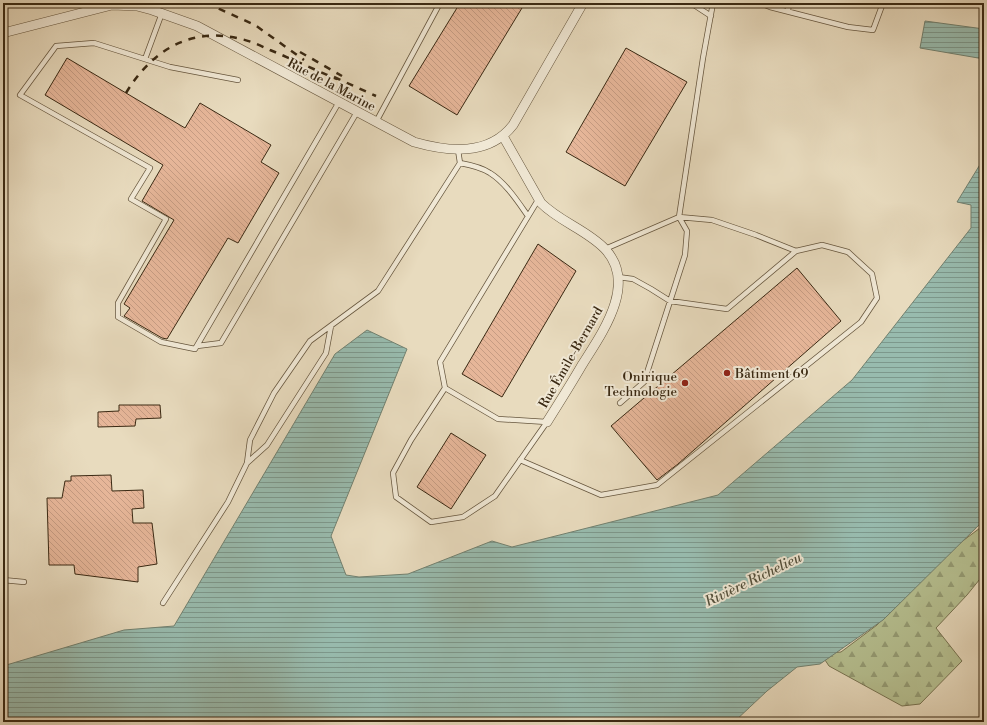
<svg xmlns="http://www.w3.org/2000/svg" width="987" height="725" font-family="'Libre Bodoni',serif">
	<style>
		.forest { fill: url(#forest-firs); stroke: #787452 }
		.water { fill: url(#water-rules); stroke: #728170 }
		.building { fill: url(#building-back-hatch); stroke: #3a2913 }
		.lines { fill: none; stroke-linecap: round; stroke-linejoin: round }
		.lane-casing { stroke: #66563e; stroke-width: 6 }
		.street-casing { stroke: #66563e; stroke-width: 10 }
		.lane { stroke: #f0e8d5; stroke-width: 4.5 }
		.street { stroke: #f0e8d5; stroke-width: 9 }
		.rail { stroke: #3a2913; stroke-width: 2.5; stroke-dasharray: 7 7; stroke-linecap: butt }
		.poi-dot { fill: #8f2418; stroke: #f0e8d5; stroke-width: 1.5 }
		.labels { text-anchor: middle; stroke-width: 4; stroke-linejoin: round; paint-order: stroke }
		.street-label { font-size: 13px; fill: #3a2913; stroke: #f0e8d5 }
		.poi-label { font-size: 13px; fill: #3a2913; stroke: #f0e8d5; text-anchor: start }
		.water-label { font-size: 14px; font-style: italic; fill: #524e3a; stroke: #f0e8d5 }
	</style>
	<defs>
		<pattern id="forest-firs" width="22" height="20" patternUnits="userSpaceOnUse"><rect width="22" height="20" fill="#b6c091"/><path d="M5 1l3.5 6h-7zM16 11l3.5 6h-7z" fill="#959c75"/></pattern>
		<pattern id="water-rules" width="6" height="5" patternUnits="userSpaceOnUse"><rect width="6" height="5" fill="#98bbae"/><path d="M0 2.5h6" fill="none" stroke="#7d988c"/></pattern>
		<pattern id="building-back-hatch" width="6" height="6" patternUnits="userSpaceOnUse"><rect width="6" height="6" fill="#e6b699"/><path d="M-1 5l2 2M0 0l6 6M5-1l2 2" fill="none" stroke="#c69c83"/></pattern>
	</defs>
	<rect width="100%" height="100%" fill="#e8dbbe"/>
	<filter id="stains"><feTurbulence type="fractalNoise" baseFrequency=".005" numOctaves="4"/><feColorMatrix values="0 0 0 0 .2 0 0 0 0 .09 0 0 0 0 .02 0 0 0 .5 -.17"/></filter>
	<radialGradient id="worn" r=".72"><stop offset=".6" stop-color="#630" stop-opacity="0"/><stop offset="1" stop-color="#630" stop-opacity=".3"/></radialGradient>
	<path class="forest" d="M984 525V574L967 595 936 628 962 661 920 704 902 706 829 666 821 654 841 652 877 625 940 558Z"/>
	<path class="water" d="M925 21 984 29V59L920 48Z
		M984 158V520L883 620 820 664 797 667 767 691 734 722H3V666L124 630 174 626 335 354 367 330 407 349 331 536 346 575 359 577 408 574 492 541 512 547 718 495 852 380 971 228V205L957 202Z"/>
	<path class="building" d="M460 3H525L457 115 409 86Z
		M626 48 687 82 625 186 566 152Z
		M67 58 185 128 200 103 271 145 261 162 279 173 238 243 228 238 167 339 162 338 124 316 130 308 124 304 174 220 142 201 163 165 45 95Z
		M538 244 576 271 502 397 462 374Z
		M797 268 841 321 678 464 657 480 611 426Z
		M119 405H160L161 418 136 419 135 426 98 427V412L119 411Z
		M451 433 486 455 451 509 417 487Z
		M111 475 112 491 143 490 144 508 132 509 133 523H152L157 564 138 567V582L75 574 74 565H49L47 498H62L65 481H71V476Z"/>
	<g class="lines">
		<defs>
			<path id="lane" d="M691 3 711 16
				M760 3 770 7 848 27 873 30 883 3
				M956 3 965 5 967 3
				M788 11 789 3
				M145 59 162 13
				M238 80 170 67 94 43 56 46 20 95 150 168 131 199 166 219 118 303V317L161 342 195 349 339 102
				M376 122 440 3
				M460 163C471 165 481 167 490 173 506 183 518 202 528 216
				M538 200 440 362 445 388 498 419 547 422
				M605 249 679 217 703 58 713 3
				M618 277 633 279 651 289 670 301 727 309 796 251
				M197 346 221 343 357 112
				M445 388 411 440 393 473 396 497 431 522 463 517 495 496 547 422
				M620 403 644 382 685 255 687 231 679 217
				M520 460 601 495 657 485 861 322 877 298 872 274 848 252 822 245 796 251 756 235 712 220 679 217
				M247 463 267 445 326 353 331 326
				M3 580 24 582
				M163 603 228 502 247 463 250 440 274 393 310 341 378 291 460 163 458 150"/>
			<path id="street" d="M3 33 112 5 137 6 152 10 197 26 414 142C449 152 489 156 513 125L583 3
				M503 136 541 203C560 222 587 230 605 249 638 284 602 333 582 365 571 384 559 403 547 422"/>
		</defs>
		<use href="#lane" class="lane-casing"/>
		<use href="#street" class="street-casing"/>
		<use href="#lane" class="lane"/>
		<use href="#street" class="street"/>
		<path class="rail" d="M206 3 255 25 304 60
			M300 52 342 76
			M334 77 376 96
			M126 93C151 51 191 26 241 39 251 41 261 46 270 50 292 59 315 70 337 79"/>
	</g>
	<g class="poi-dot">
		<circle cx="727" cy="373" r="4"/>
		<circle cx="685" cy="383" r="4"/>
	</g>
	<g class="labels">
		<g class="street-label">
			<text transform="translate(332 84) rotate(28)" y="5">Rue de la Marine</text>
			<text transform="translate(570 357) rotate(-60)" y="5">Rue Émile-Bernard</text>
		</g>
		<g class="poi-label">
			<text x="735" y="378">Bâtiment 69</text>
			<text x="677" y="381" text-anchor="end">Onirique<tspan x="677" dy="15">Technologie</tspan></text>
		</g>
		<g class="water-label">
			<text transform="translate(753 579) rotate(-26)" y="5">Rivière Richelieu</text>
		</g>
	</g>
	<rect width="987" height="725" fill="none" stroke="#e8dbbe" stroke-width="16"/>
	<rect x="4" y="4" width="979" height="717" fill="none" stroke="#3a2913" stroke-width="2"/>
	<rect x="8" y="8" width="971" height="709" fill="none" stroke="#3a2913"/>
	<rect width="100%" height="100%" filter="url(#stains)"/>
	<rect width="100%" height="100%" fill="url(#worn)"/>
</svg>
